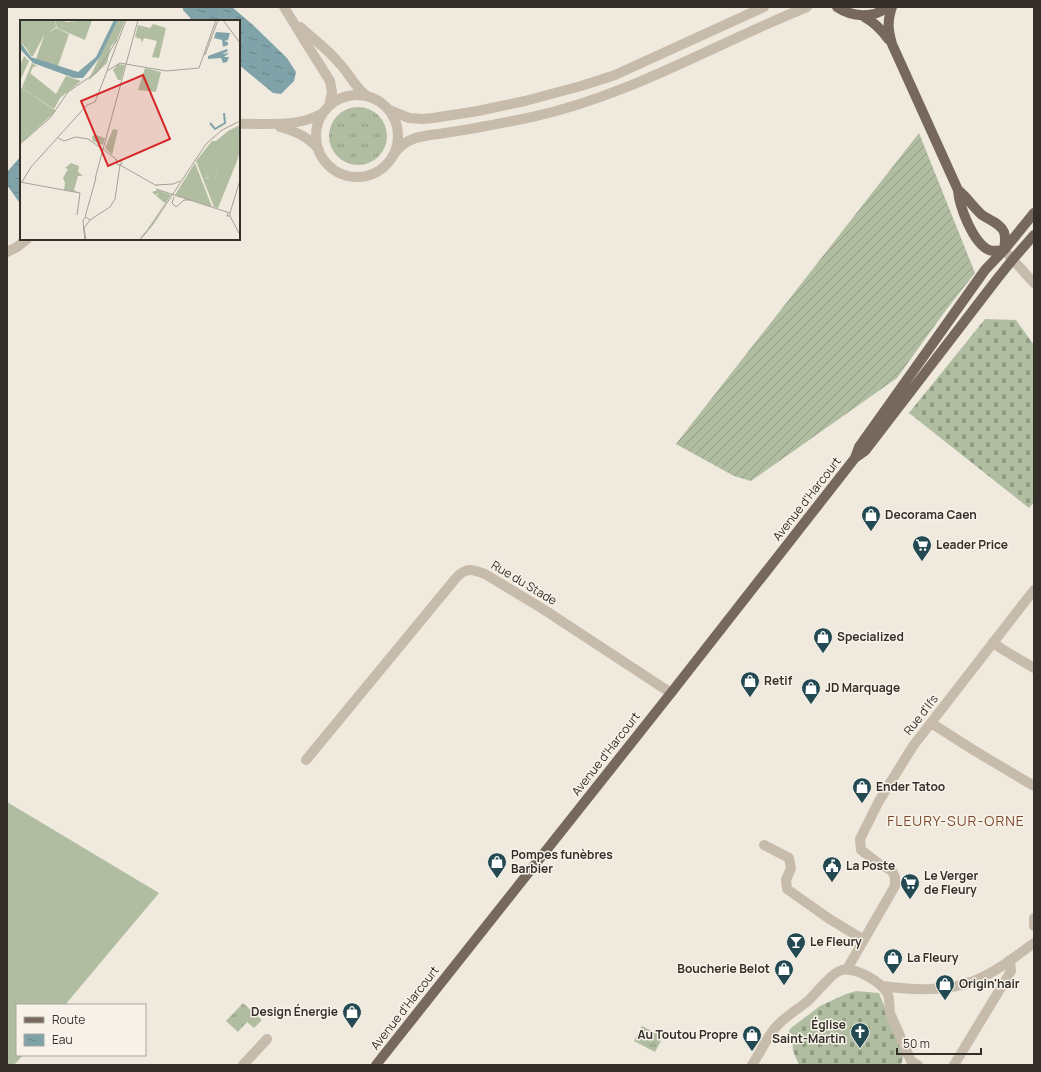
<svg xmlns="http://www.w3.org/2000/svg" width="1041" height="1072" font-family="Manrope,sans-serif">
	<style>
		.grass { fill: url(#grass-tufts) }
		.cemetery { fill: url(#cemetery-stones) }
		.garden { fill: url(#garden-furrows) }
		.pitch { fill: #b0bda0 }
		.water { fill: url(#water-ripples) }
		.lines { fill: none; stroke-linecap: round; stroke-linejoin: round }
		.minor { stroke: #c7bbab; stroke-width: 10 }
		.major { stroke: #76685c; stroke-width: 10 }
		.labels { text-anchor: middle; stroke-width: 3; stroke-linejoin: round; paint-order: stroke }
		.street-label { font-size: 12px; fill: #352f2a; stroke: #f8f3ea }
		.poi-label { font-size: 12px; font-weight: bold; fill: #352f2a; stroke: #f8f3ea; text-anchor: start }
		.quarter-label { font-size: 14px; letter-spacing: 1px; fill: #7c482b; stroke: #f8f3ea }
		.inset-river { fill: none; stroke: #80a3aa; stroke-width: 2 }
		.inset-road { fill: none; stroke: #a59f96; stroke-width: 1 }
		.view { fill: #d62828; fill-opacity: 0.15; stroke: #d62828; stroke-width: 2 }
		.inset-edge { fill: none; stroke: #352f2a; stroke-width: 2 }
	</style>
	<defs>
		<pattern id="grass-tufts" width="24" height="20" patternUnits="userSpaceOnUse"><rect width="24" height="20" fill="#b0bda0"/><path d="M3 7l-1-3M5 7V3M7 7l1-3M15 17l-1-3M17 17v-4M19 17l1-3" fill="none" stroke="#909a83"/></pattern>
		<pattern id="cemetery-stones" width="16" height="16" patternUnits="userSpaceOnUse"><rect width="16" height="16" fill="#b0bda0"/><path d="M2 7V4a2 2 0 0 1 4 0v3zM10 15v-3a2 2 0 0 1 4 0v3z" fill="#909a83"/></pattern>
		<pattern id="garden-furrows" width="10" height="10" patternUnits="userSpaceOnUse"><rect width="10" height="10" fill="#b0bda0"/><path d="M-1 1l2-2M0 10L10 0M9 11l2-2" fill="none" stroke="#909a83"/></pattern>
		<pattern id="water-ripples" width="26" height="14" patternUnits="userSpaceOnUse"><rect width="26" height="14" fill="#80a3aa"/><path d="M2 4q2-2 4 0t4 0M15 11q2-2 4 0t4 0" fill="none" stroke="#6a858b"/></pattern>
	</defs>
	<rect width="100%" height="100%" fill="#f0eade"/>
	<path class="grass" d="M329 136a29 29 0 1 1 58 0a29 29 0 1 1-58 0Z
		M243 1003 262 1020 254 1028 247 1022 238 1032 226 1021Z
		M642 1026 663 1037 655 1052 634 1041Z"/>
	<path class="cemetery" d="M985 319 1016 320 1034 345V502L1029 508 909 413Z
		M856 991 879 993 904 1054 901 1065H799L793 1051 792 1034 788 1033 791 1028 820 1006 846 994Z"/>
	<path class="garden" d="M919 133 975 273 946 310 897 378 751 481 734 476 676 444Z"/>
	<path class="pitch" d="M7 802 159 893 65 1005H17V1055H23L14 1065H7Z"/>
	<path class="water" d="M183 7H232L253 25 287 58 296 72 294 81 281 94 273 93 239 65V21H193L183 10Z
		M21 156V205L7 185V172Z"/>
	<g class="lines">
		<path class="minor" d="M284 7 306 43 330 81 332 92 329 106
			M300 27C313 39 328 49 339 63 349 73 355 88 367 96
			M316 136a41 41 0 1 1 82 0a41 41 0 1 1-82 0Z
			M389 110 409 118 422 119 433 118 478 111 525 101 581 86 615 75 764 7
			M239 124C268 123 297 128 323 113
			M280 127C296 131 309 137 319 150
			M394 154C399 147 405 142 413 139 423 135 434 135 445 133 474 129 503 123 532 117 629 96 715 44 807 7
			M1004 250 1034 283
			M7 252 17 247 27 239
			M993 642 1002 649 1034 668
			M931 723 975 751 1034 786
			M306 760 456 578C466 567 472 569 485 574L543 609 671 693
			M764 845 789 858 791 868 786 880 787 889 828 918 864 940
			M1034 918V926
			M847 969 895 886V877L892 871 878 863 861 850 860 839 879 801 913 746 1034 590
			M882 986C912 990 945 992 974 981 996 972 1015 957 1034 943
			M243 1065 267 1039
			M752 1065C760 1053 766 1039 775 1028 784 1017 797 1010 808 1001 813 996 818 990 823 985 828 980 834 972 842 970 855 967 883 982 888 995 890 1001 889 1007 890 1013L911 1061 918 1065
			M954 1065 1008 976 1011 971 1010 960"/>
		<path class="major" d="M837 7C852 17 873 19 887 7
			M892 7C887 22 888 29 892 44L958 190C959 206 973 243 989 250 993 252 1000 250 1004 250
			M863 16C874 22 882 30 889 40
			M958 190C967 197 973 207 982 215 989 220 1000 223 1004 232 1006 238 1005 244 1004 250
			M855 458 859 447 985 270 1004 250 1034 213
			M376 1065 671 693 855 458 865 451 997 279 1013 259 1034 235"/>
	</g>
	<defs>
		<symbol id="shop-pin" viewBox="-11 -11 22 30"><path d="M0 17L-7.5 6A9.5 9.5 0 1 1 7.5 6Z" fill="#234a53" stroke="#f8f3ea"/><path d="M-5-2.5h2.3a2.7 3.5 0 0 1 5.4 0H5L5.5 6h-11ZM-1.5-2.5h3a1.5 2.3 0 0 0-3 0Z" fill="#fff"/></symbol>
		<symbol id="supermarket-pin" viewBox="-11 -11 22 30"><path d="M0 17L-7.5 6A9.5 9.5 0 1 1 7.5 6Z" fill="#234a53" stroke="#f8f3ea"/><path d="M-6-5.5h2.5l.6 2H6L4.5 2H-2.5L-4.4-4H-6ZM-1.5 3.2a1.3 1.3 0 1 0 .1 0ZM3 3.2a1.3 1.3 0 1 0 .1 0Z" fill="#fff"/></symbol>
		<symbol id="civic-pin" viewBox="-11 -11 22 30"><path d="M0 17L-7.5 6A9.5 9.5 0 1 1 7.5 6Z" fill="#234a53" stroke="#f8f3ea"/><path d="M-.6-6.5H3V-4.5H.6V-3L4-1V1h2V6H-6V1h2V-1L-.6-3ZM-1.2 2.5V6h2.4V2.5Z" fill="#fff"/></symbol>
		<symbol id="bar-pin" viewBox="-11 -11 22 30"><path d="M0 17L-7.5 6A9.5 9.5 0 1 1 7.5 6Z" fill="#234a53" stroke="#f8f3ea"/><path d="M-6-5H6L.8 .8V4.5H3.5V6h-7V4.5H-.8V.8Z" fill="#fff"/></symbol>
		<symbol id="church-pin" viewBox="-11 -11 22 30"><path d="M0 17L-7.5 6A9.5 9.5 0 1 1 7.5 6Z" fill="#234a53" stroke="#f8f3ea"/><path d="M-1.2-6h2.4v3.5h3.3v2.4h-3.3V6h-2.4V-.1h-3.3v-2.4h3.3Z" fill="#fff"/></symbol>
	</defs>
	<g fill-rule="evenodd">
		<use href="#shop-pin" x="860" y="504" width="22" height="30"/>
		<use href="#supermarket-pin" x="911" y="534" width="22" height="30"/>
		<use href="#shop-pin" x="812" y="626" width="22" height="30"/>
		<use href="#shop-pin" x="739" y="670" width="22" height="30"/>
		<use href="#shop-pin" x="800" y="677" width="22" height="30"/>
		<use href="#shop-pin" x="851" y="776" width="22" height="30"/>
		<use href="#shop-pin" x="486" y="851" width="22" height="30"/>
		<use href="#civic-pin" x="821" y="855" width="22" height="30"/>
		<use href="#supermarket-pin" x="899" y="872" width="22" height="30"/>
		<use href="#bar-pin" x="785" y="931" width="22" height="30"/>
		<use href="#shop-pin" x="882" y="947" width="22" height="30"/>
		<use href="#shop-pin" x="773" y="958" width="22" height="30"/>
		<use href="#shop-pin" x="934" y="973" width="22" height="30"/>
		<use href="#shop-pin" x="341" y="1001" width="22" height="30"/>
		<use href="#church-pin" x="849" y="1021" width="22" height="30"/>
		<use href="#shop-pin" x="741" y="1024" width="22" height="30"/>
	</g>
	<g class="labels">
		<g class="street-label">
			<text transform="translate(807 499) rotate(-52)" y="4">Avenue d'Harcourt</text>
			<text transform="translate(524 583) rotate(31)" y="4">Rue du Stade</text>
			<text transform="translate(921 715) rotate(-52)" y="4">Rue d'Ifs</text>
			<text transform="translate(606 754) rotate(-52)" y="4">Avenue d'Harcourt</text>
			<text transform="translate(405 1008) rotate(-52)" y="4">Avenue d'Harcourt</text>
		</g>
		<g class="poi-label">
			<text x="885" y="519">Decorama Caen</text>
			<text x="936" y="549">Leader Price</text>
			<text x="837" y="641">Specialized</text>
			<text x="764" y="685">Retif</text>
			<text x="825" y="692">JD Marquage</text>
			<text x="876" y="791">Ender Tatoo</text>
			<text x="511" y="859">Pompes funèbres<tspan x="511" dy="14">Barbier</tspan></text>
			<text x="846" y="870">La Poste</text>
			<text x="924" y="880">Le Verger<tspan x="924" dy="14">de Fleury</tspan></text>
			<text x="810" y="946">Le Fleury</text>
			<text x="907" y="962">La Fleury</text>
			<text x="770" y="973" text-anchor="end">Boucherie Belot</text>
			<text x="959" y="988">Origin'hair</text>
			<text x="338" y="1016" text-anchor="end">Design Énergie</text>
			<text x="846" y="1029" text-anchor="end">Église<tspan x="846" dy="14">Saint-Martin</tspan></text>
			<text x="738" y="1039" text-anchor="end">Au Toutou Propre</text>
		</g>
		<g class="quarter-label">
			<text x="956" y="826">FLEURY-SUR-ORNE</text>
		</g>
	</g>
	<g transform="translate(20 20)">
		<rect width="220" height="220" fill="#f0eade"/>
		<path d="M0 0H35L36 7 27 14 36 8 49 14 38 46 16 39 24 16 6 28 0 22ZM133 4 146 8 139 38 132 37 137 21 124 18 122 23 121 19 115 17 118 5 130 8ZM4 36 9 41 0 61V46ZM98 44 105 45 101 60H98L93 50ZM10 53 36 74 46 56 61 61 40 78 34 89 3 69ZM51 143 59 146 58 152 63 156H58L54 170 58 172 44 170 45 163 43 158 48 149 45 148ZM190 146H195L198 150 194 161 188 157 185 159ZM138 170 151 175 130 208 123 216 118 220 127 210 145 183 136 176 139 173 135 175 132 172Z" fill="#b0bda0"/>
		<path d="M98 0H105L97 20 91 26 87 43 68 61ZM23 16 16 38 22 19 13 36H11L6 28ZM220 105V130L217 141 198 188 194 187 176 141 192 121H196L208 111ZM190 146H195L198 150 194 161 192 156 185 159ZM175 143 192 187 155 175Z" fill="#b0bda0" fill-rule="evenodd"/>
		<path d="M35 0H46L45 2 72 0 65 20 37 8ZM12 43 17 46 13 47 3 69 36 91 0 124V72Z" fill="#b0bda0"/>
		<path d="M76 115 85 118 83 125 73 121 72 116Z" fill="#b0bda0"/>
		<path d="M93 109 98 110 92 135 85 128Z" fill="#b0bda0"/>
		<path d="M125 48 141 52 136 72 118 70Z" fill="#b0bda0"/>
		<path d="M94 0H98L80 37 63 58H54L13 43 0 29V22L11 37 58 52 76 37ZM196 12 210 13 208 20 204 21 208 22V25L203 27 202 20 194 18ZM207 29 208 31 202 34 209 33 204 37H209L207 42 203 43 201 38 188 39V36Z" fill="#80a3aa"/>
		<path class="inset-river" d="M190 103 195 109 205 103 204 93"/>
		<path class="inset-road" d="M203 0 220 23M185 35 198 0M87 50 106 0M38 118 44 121 56 117 68 119 84 130M0 124 30 98 48 72 77 52 97 20M84 130 97 140M96 139 97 144 98 145 102 144 100 140 97 142M100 145 137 166M75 159 118 0M0 162 60 173 57 195M2 162 11 147 67 85 75 82 87 51 100 43 146 51 179 48 196 0M136 165 153 164 160 161M136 169 210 193V196H207L208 193M154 177 152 183 156 187 164 180H170M210 193 220 160M210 196 220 215M65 197 76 158M70 200 90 187 95 179 100 145M65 220 64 212 63 200 66 197 70 200 64 208 66 220M120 220 133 204 186 124 202 110 220 101"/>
		<path class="view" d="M123 55 150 119 88 146 61 81Z"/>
		<rect width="220" height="220" class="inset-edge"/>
	</g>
	<rect width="1041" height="1072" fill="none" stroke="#352f2a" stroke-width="16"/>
	<rect x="16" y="1004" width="130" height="52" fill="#f8f3ea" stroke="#aaa59d"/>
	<rect x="24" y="1017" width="20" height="6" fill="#76685c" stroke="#aaa59d"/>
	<text x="52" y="1024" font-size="12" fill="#352f2a">Route</text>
	<rect x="24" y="1034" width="20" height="12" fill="url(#water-ripples)" stroke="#aaa59d"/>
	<text x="52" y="1044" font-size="12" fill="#352f2a">Eau</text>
	<path d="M897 1048v6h84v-6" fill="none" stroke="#352f2a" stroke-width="2"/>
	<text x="903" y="1048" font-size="12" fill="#352f2a" stroke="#f8f3ea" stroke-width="3" paint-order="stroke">50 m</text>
</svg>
